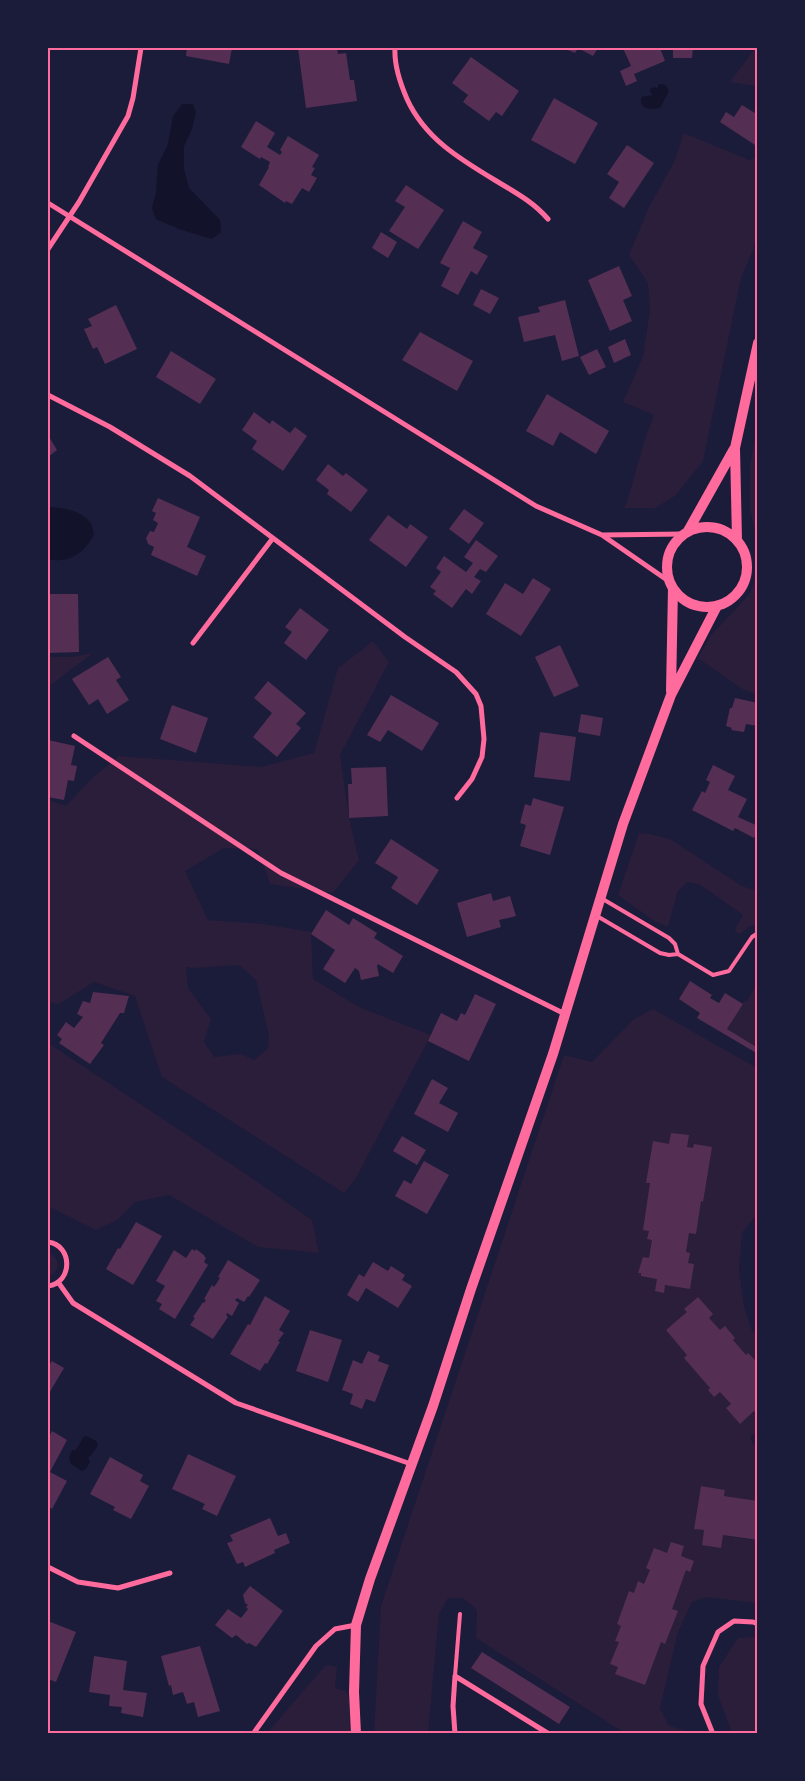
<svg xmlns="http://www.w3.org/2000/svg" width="805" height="1781" font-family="'PT Sans',sans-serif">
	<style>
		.green { fill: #2a1e3b; fill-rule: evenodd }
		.water { fill: #12122b }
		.building { fill: #542f53 }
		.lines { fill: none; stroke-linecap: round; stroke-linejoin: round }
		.service { stroke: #ff6b9d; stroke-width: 4 }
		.minor { stroke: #ff6b9d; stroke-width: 5 }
		.secondary { stroke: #ff6b9d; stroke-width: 10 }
		.neatline { fill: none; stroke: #ff6b9d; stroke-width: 2 }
	</style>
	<rect width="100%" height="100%" fill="#1b1b3a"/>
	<path class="green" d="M755 48H757V86L730 82Z
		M684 133 749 160 757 158V232L753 250 741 278 703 461 675 496 655 508H624L627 502 644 442 654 415 623 402 643 356 650 310 648 283 629 255 649 207 674 162Z
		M757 426V540L750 509V466Z
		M757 575 758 694H757L742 689 698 658 711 635 749 595Z
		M373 641 389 662 340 755 349 818 359 860 333 893 270 884 258 849 224 848 185 871 208 920 263 924 311 932 313 979 361 1008 431 1035 356 1178 344 1193 162 1077 135 996 94 982 59 1004 48 1002V800L66 806 90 780 119 756 261 767 314 753 338 668ZM239 965 256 980 269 1036 268 1048 254 1060 241 1054 214 1057 204 1042 211 1019 188 988 186 967 197 968Z
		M93 653 48 687V657H72Z
		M639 833 650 834 670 839 742 886 757 891V924L749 927 740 934 736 932 735 929 743 915 699 884 687 882 678 891 668 927 654 921 618 895Z
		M757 984V1048L727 1029 745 1000 747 1001Z
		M653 1009 757 1068V1214L742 1233 739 1269 744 1307 752 1331 757 1336V1432L750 1437 753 1444 757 1446V1501L724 1496 725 1490 701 1486 694 1528 704 1530 702 1545 723 1535 757 1541V1603L707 1597 692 1602 678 1632 660 1708 668 1725 691 1733 626 1734 476 1638 477 1610 463 1598H448L439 1614 428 1733 374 1734 381 1606 564 1055 592 1062 634 1019Z
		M48 1043 246 1174 312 1220 319 1253 258 1247 169 1195 135 1202 117 1220 96 1230 48 1206Z
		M48 1253C61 1258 61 1271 48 1277Z
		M755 1637 758 1639 757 1733H732L718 1695 719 1667 738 1638Z
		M328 1665 337 1667 335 1688 345 1691 349 1696 350 1733H267L325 1666Z"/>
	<path class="water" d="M659 84C665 84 667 86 669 91L660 108C651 110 637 109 642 97L653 95 650 92V89L654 87 657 89Z
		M182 104H193L196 112 192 129 184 146V169L189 188 220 220 221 232 212 239 179 229 156 219 152 208 156 193 158 165 168 144 173 116Z
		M48 507C61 507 80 510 90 522 92 525 93 530 94 534 85 553 69 564 48 559Z
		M86 1436 96 1441 98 1445 93 1453 88 1458 90 1462 86 1469 82 1471 71 1464 69 1458 72 1450H76L83 1438Z"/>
	<path class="building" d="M187 48H232L229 64 186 56Z
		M298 48H337L338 54 346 53 350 80H354L357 101 306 108Z
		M563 48H598L593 56 578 48 575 53Z
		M623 48H660L665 61 634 74 637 81 626 86 620 71 631 66Z
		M673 48H693L692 58H673Z
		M471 57 519 91 502 116 496 112 489 121 463 102 468 95 452 83Z
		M554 98 598 123 575 164 531 140Z
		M742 105 758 115V141L755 145 720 122 726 112 734 117Z
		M256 121 275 133 267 147 280 155 282 152 280 150 288 136 319 155 312 167 315 168 311 175 317 178 309 192 302 188 292 204 286 201 285 203 259 185 269 167H268L270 162 261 157 260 159 241 147Z
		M627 145 654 163 624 208 609 198 619 182 607 174Z
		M406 185 444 210 418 249 389 231 405 207 395 201Z
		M463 221 482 232 473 248 488 256 477 275 471 271 458 295 441 286 450 268 440 263Z
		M381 232 397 242 388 258 372 248Z
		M619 266 632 296 623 300 632 321 610 331 588 280Z
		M481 289 499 298 490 314 473 305Z
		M565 300 579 356 562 361 555 335 524 342 518 317 540 312 538 307Z
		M116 305 137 349 105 364 97 347 93 349 84 329 92 326 88 319Z
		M420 332 473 361 457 391 402 360Z
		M625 339 631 355 614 363 608 347Z
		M597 349 606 367 589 375 580 357Z
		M171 351 216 379 200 404 156 377Z
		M547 394 609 431 596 454 560 432 553 446 526 431Z
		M254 412 270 424 272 420 290 433 295 427 307 436 283 471 252 449 257 441 242 430Z
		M48 435 57 450 48 457Z
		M328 464 343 476 346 473 368 490 351 512 327 494 329 490 316 480Z
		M158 498 200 517 187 547 206 556 197 576 151 555 154 547 148 544 146 538 150 531 154 532 158 523 153 520 156 513 152 511Z
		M464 509 484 523 469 544 449 529Z
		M388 515 407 529 410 524 428 537 406 567 369 540Z
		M476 540 498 556 486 572 480 569 474 577 481 581 472 594 466 589 452 608 433 594 436 591 430 587 441 572 436 568 444 556 466 572 473 563 464 557Z
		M533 578 551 589 521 636 486 614 505 583 523 594Z
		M48 594H78L79 652 48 653Z
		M300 608 329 630 306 660 284 643 292 632 285 627Z
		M560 645 579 686 554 697 535 657Z
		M108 657 121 677 116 680 129 700 107 714 98 699 89 705 72 679Z
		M268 681 306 713 296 724 301 728 277 757 253 737 272 713 254 698Z
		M391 695 439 723 422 751 388 730 380 742 367 735Z
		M735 698 758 703V726L746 724 744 732 731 730 732 728 726 726 730 708H732Z
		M172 705 208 718 196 753 160 739Z
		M581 714 603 718 600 736 578 732Z
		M540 732 576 737 570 781 534 777Z
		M48 740 75 746 71 765 77 766 74 781 68 780 64 800 48 797Z
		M713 765 735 776 728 790 747 799 738 817 758 826V831L754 838 735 828 733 831 692 810 702 791 705 793 710 782 706 780Z
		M386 767 388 816 349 818 348 784H352L351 768Z
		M533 798 564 807 550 855 520 846 526 825 520 823 525 804 531 806Z
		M391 839 439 870 417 905 391 888 398 877 375 863Z
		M491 893 493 901 510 896 516 916 499 920 501 927 467 937 457 903Z
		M326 910 349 925 353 918 377 933 374 938 403 956 393 973 378 964 377 966 379 976 361 980 359 971 355 968 345 983 323 969 335 950 311 934Z
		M690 981 712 995 710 998 719 1003 725 993 743 1004 727 1029 758 1048V1054L697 1018 700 1013 679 999Z
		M93 992 129 996 124 1013H120L101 1043 104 1045 90 1064 59 1043 62 1039 57 1035 66 1022 74 1028 83 1017 77 1014 83 1001 90 1003Z
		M475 994 496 1004 469 1061 428 1041 441 1013 457 1021 461 1013 465 1015Z
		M432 1079 448 1088 439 1103 458 1113 448 1132 414 1114Z
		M671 1133 689 1135 687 1147 693 1148 694 1144 712 1147 703 1202 701 1201 696 1234 689 1233 686 1252 690 1253 688 1263 694 1264 690 1289 665 1285 664 1293 655 1291 657 1279 641 1276V1273H638L643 1257 649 1258 652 1240 647 1239 649 1231 643 1230 650 1183H646L653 1141 669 1144Z
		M402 1136 426 1150 417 1165 393 1151Z
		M424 1161 449 1175 427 1214 395 1196 404 1180 411 1184Z
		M136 1222 162 1236 133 1285 106 1269 118 1248 120 1249Z
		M192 1249 195 1251 196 1249 204 1255V1256L206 1258 204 1262 208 1265 175 1319 159 1309 162 1304 156 1301 165 1286 156 1281 174 1250 186 1258Z
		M228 1260 260 1280 249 1297 248 1296 244 1302 237 1298 235 1300 239 1303 232 1316 227 1313 226 1315 228 1317 213 1339 190 1325 195 1318 193 1317 203 1302 204 1303 206 1300 204 1299 212 1285 214 1287 220 1278 218 1277Z
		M373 1262 388 1271 391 1266 405 1275 402 1280 412 1286 398 1308 366 1288 358 1302 347 1295 359 1274 364 1277Z
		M265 1296 290 1311 279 1330 284 1333 278 1341 280 1342 267 1364 265 1363 260 1371 230 1354 248 1324 250 1325Z
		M698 1297 713 1314 709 1318 720 1330 725 1326 735 1338 733 1340 746 1355 748 1353 758 1363V1416L754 1411 740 1424 726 1408 731 1404 720 1392 714 1397 708 1390 710 1388 684 1358 687 1355 666 1330 687 1312 684 1309Z
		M310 1330 342 1340 328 1382 296 1371Z
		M368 1351 380 1356 378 1361 389 1365 375 1402 366 1399 362 1409 350 1404 353 1394 342 1390 353 1360 362 1364Z
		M52 1361 64 1368 48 1395V1367Z
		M52 1431 67 1440 50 1472 67 1481 52 1509 48 1506V1439Z
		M188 1454 236 1476 217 1516 202 1509 205 1504 172 1489Z
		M110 1457 143 1475 140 1481 149 1486 131 1519 113 1510 115 1507 90 1494Z
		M701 1486 725 1490 724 1496 758 1501V1540L723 1535 721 1548 702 1545 704 1530 694 1529Z
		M270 1518 278 1536 286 1533 290 1543 274 1550 275 1553 245 1567 243 1562 237 1564 227 1543 233 1541 230 1535Z
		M671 1542 684 1546 681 1556 694 1561 690 1572 686 1570 672 1609 678 1611 665 1644 661 1642 645 1685 615 1674 618 1667 610 1664 619 1642 615 1641 621 1626 617 1624 629 1591 634 1593 638 1581 644 1584 650 1570 646 1568 654 1548 667 1553Z
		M250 1586 283 1611 256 1647 249 1643 247 1644 236 1635 232 1638 215 1625 228 1609 241 1618 248 1609 246 1607 248 1605 245 1603 243 1595Z
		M48 1621 76 1632 56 1682 48 1679Z
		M200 1646 220 1711 198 1717 194 1702 187 1704 183 1692 173 1695 171 1685 169 1686 161 1656Z
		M482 1652 570 1707 559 1724 471 1668Z
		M94 1656 127 1661 123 1690 147 1693 143 1717 121 1713 122 1707 109 1706 110 1695 89 1692Z"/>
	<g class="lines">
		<path class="service" d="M601 898 669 938 675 944 678 954
			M597 916 660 953 669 955 678 954 713 975 729 971 752 937 758 933
			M455 1676 460 1614"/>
		<path class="minor" d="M395 48C394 65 400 83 407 99 426 141 465 162 503 185 520 195 535 204 548 219
			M48 203 536 506 602 535 670 582
			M48 249 79 202 128 116 133 98 141 48
			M48 395 110 427 190 476 405 637 456 672 476 694 481 706 484 739 482 757 472 779 457 798
			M603 535 683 534
			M193 643 273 538
			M74 736 281 873 565 1014
			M48 1242C73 1245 73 1283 48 1286
			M58 1282 73 1303 236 1403 411 1464
			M48 1567 78 1582 118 1588 170 1573
			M253 1734 316 1646 335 1629 356 1625
			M455 1734 453 1706 455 1676 549 1734
			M713 1734 701 1704 703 1666 718 1632 734 1621 753 1622 758 1624"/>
		<path class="secondary" d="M667 567a40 40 0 1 1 80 0a40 40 0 1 1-80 0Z
			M688 531 734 449
			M737 540 735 448 758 343
			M671 691 673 588
			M356 1734 354 1692 356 1625 370 1579 433 1406 471 1289 553 1054 623 824 671 695 717 606"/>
	</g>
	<rect width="805" height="1781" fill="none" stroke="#1b1b3a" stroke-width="98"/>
	<rect x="49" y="49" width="707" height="1683" class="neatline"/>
</svg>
